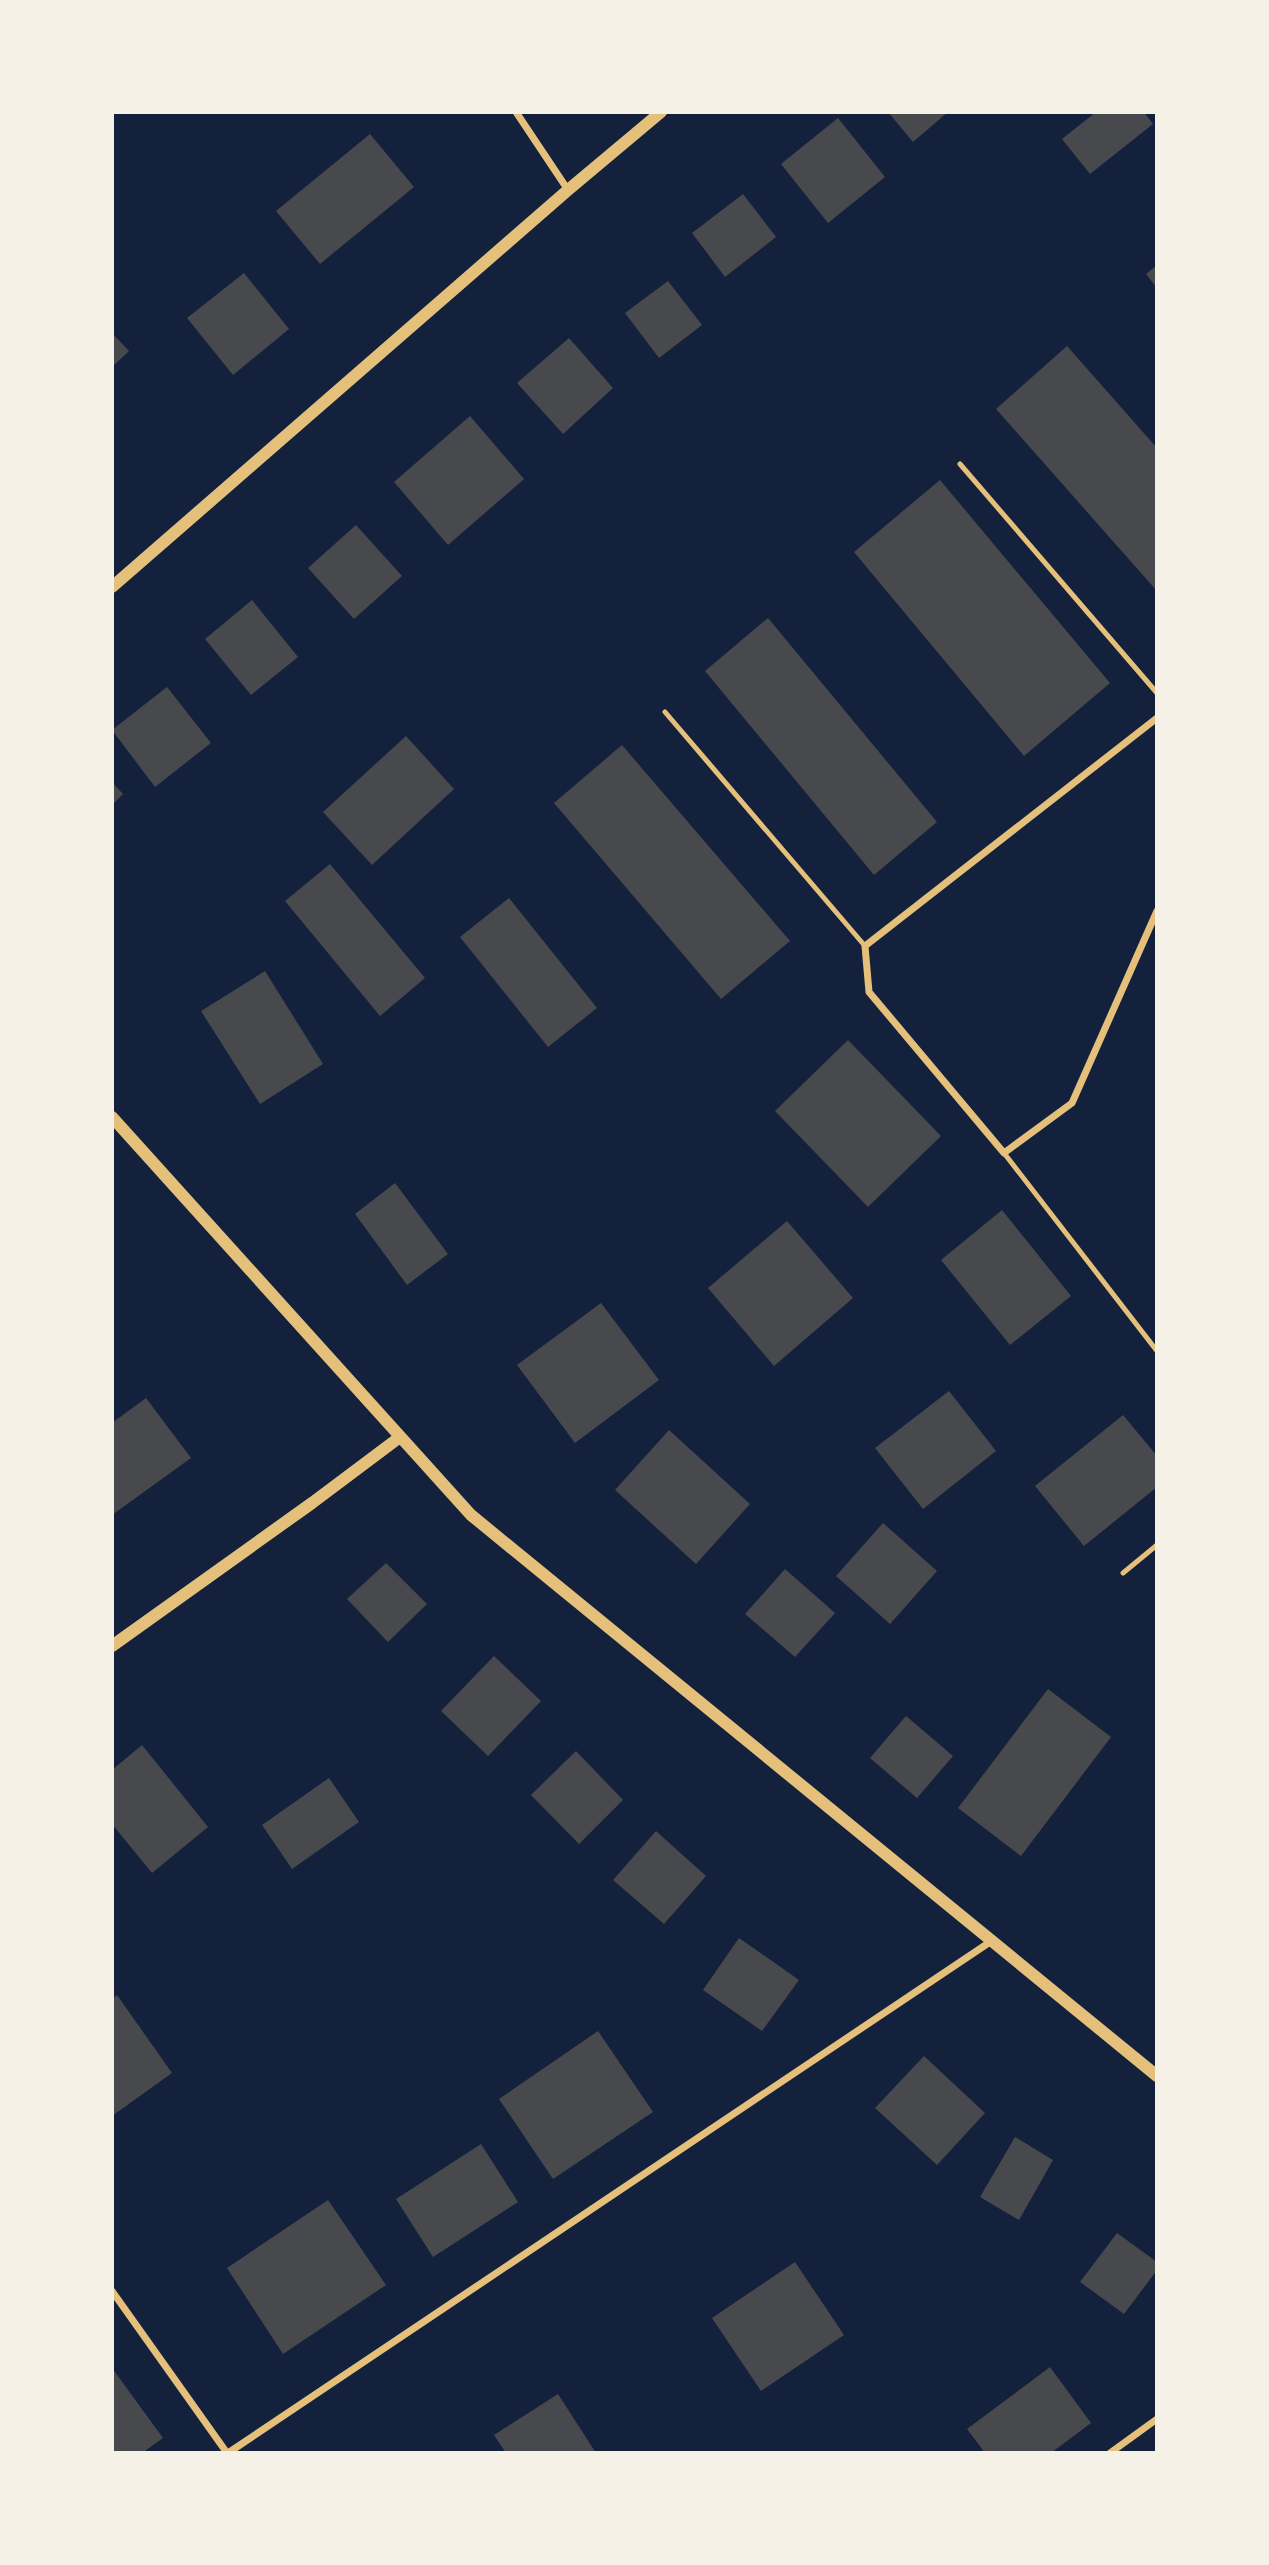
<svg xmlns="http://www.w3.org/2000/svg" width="1269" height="2565" font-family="'Work Sans',sans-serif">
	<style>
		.building { fill: #48494c }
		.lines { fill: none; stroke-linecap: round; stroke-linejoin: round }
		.service { stroke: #e5c07b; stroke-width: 5 }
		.minor { stroke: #e5c07b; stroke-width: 7 }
		.tertiary { stroke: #e5c07b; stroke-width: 12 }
	</style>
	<rect width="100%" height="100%" fill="#14213d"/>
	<path class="building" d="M888 112H948L913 142Z
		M1096 112H1144L1153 124 1090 174 1062 139Z
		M838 118 885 177 828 223 781 164Z
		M370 134 414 187 320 264 276 211Z
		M743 194 776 237 725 277 692 233Z
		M1157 265V288L1146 274Z
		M244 273 289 329 233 375 187 318Z
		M668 281 702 325 659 358 625 313Z
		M112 333 129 351 112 367Z
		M569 338 613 388 563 434 517 383Z
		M1067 346 1157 448V591L996 409Z
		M470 416 524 479 448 545 394 482Z
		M940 480 1110 683 1024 756 854 552Z
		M356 525 402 576 354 619 308 568Z
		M252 600 298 657 251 695 205 639Z
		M768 618 937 822 874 875 705 671Z
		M167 687 211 743 155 787 112 730Z
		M406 736 454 789 372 865 323 812Z
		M622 745 790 941 721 999 554 803Z
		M112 782 123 794 112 805Z
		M330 864 425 978 380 1016 285 901Z
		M509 898 597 1008 548 1047 460 937Z
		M265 971 323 1064 260 1104 201 1011Z
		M848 1040 941 1136 868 1207 775 1111Z
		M395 1183 448 1254 407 1285 355 1214Z
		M1002 1210 1071 1296 1010 1345 941 1260Z
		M787 1221 853 1298 774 1366 708 1288Z
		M601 1303 659 1380 575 1443 517 1365Z
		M949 1391 996 1451 923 1509 875 1448Z
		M146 1398 191 1458 112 1515V1423Z
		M1123 1415 1157 1456V1487L1084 1546 1035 1486Z
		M669 1430 750 1504 696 1564 615 1490Z
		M883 1523 937 1571 890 1624 836 1576Z
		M386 1563 427 1604 388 1642 347 1599Z
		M785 1569 835 1613 795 1657 745 1614Z
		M494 1656 541 1701 488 1756 441 1711Z
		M1048 1689 1111 1737 1021 1856 958 1808Z
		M906 1716 953 1756 917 1798 870 1758Z
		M142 1745 208 1827 152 1873 112 1824V1770Z
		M576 1751 623 1800 579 1844 531 1795Z
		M329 1778 359 1822 292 1869 262 1825Z
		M656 1831 706 1876 664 1924 613 1880Z
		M739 1938 799 1980 762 2031 703 1990Z
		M117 1995 172 2073 112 2116V1999Z
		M598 2031 653 2112 553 2179 499 2099Z
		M924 2056 985 2113 937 2165 875 2108Z
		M1015 2137 1053 2160 1019 2220 980 2197Z
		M481 2144 518 2202 433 2257 396 2199Z
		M328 2200 386 2285 283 2354 227 2268Z
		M1117 2233 1157 2262V2270L1124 2314 1080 2282Z
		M795 2262 844 2335 761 2391 712 2318Z
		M1050 2367 1091 2423 1051 2453H985L967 2429Z
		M112 2368 163 2438 142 2453H112Z
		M558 2394 596 2453H506L494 2435Z"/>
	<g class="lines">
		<path class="service" d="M960 464 1157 693
			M665 712 865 946
			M1004 1153 1157 1351
			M1123 1573 1157 1545"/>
		<path class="minor" d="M516 112 568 190
			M1157 718 865 946 869 992 1004 1153 1072 1103 1157 911
			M112 2291 227 2453
			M228 2453 990 1942
			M1110 2453 1157 2419"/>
		<path class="tertiary" d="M112 587 568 190 661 112
			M112 1117 471 1515 1157 2076
			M112 1646 312 1503 400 1437"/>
	</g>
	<rect width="1269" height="2565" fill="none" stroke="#f6f1e7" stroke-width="228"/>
</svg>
